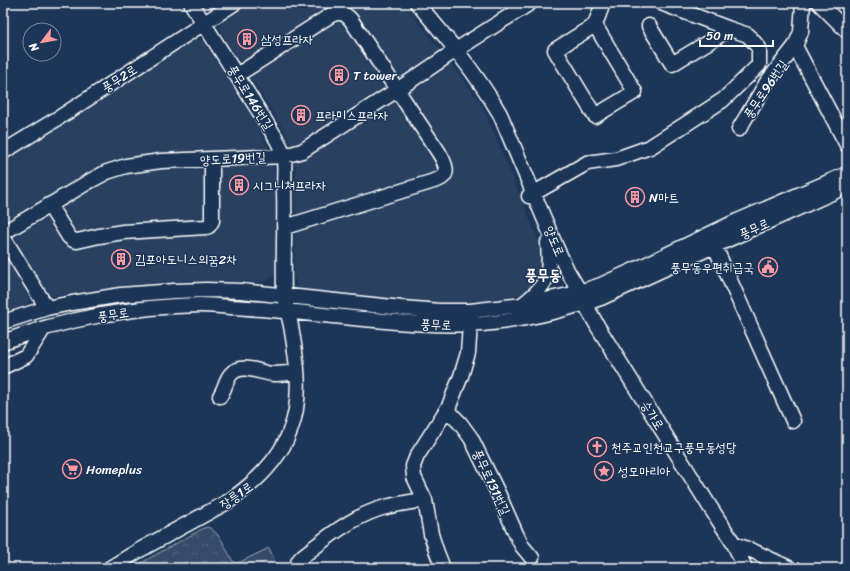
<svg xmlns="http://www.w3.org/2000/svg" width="850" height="571" font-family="Sriracha,'Poor Story',sans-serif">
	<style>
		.built { fill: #2a4161 }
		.forest { fill: url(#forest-crowns); stroke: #9aa5b4 }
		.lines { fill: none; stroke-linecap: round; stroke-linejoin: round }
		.minor-casing { stroke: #fff; stroke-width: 17 }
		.minor { stroke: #1d3557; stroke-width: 14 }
		.labels { text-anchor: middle; stroke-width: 3; stroke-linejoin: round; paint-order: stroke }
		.poi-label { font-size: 13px; fill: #fff; stroke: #1d3557; text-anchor: start }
		.street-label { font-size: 13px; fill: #fff; stroke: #1d3557 }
		.quarter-label { font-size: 15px; font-weight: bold; fill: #fff; stroke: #1d3557 }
	</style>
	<defs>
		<pattern id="forest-crowns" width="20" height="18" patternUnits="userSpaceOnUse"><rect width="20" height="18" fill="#364b69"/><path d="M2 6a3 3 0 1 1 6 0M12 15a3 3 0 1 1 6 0" fill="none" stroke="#546680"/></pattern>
	</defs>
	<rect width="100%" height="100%" fill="#1d3557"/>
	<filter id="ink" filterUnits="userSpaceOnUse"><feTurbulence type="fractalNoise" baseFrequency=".025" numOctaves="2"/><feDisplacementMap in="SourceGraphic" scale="8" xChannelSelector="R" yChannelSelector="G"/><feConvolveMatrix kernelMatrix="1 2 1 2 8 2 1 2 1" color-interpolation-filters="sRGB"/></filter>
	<g filter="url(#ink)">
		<path class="built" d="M246 3H400L411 13 465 82 480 102 485 112 544 253 545 272 530 291 522 294 508 297 471 302 442 303 408 301 327 294 305 291 299 288 296 283 294 276 296 172 295 161 293 149 288 137 258 89 225 39 220 28 221 23 223 19 230 13Z
			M199 39 202 40 206 44 257 126 270 152 274 172 275 188 277 262 276 270 273 275 270 279 265 281 257 282 196 281 159 282 92 290 54 296 50 295 47 292 37 278 3 224V160L71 118 186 44 194 40Z
			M3 252 24 287 29 297 28 302 26 305 22 307 3 314Z"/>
		<path class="forest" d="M208 527C222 534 225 549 233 561L236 563 240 562 269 548 278 568H132L193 534 204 528Z"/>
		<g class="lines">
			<defs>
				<path id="minor" d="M417 3C447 38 477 74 500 114L557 249 567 270 580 292 585 304 598 327 710 507 734 544 745 568
					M819 3 847 31
					M595 25 635 92 595 116 555 50 595 25 603 3
					M649 26 672 64 730 29
					M795 46 847 145
					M237 75 331 15C340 11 345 13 351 20L431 141C436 148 449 166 445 174 443 178 438 180 434 181L285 227
					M739 129 767 82 795 46 801 32 803 3
					M3 152 60 117 235 3
					M529 196 587 163 616 159 650 147 723 100 759 65V48L748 35 730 29 661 3
					M49 205 69 237 73 240 77 241 99 236 123 232 206 227 209 226 212 221V160
					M3 233 90 181 107 172 126 166 161 161 284 156 302 151 397 90 456 50 530 3
					M3 237 47 308
					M711 238 793 421
					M523 304C550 283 550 275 548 242
					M3 322 47 308 72 303 121 295 174 291 206 290 241 291 402 308 440 311H470L522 305 573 294 601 285 643 266 735 222 847 174
					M3 342C63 319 136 306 200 305 210 305 220 306 230 307 275 309 319 315 364 319 403 323 443 326 482 324 508 322 533 317 557 311 572 307 587 303 601 298L714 246 847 186
					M3 367 26 356 44 328
					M220 396C225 389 226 379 231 374 242 362 260 373 273 374 281 374 289 373 297 372
					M447 410 460 423 471 438 497 491 517 536 522 546 532 558
					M734 544 753 551 789 568
					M110 568 138 551 229 501C255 483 279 461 290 431 303 399 297 360 291 326 289 316 285 304 284 294 283 259 285 225 284 191 284 180 285 168 284 157 283 150 278 142 274 135L191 3
					M298 568C296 563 299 560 303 556 326 538 351 518 379 509 394 504 410 502 425 500
					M443 568 436 550 431 534 425 500 414 477 413 466 417 456 449 406 461 376 468 353 470 324"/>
			</defs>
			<use href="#minor" class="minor-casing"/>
			<use href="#minor" class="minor"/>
		</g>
	</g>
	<defs>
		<symbol id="building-ring" viewBox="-11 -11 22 22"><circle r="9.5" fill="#1d3557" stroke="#ff9aa2" stroke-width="1.5"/><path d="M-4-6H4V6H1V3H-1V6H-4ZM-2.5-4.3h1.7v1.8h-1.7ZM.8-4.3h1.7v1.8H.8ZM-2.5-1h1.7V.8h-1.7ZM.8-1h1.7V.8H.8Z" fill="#ff9aa2"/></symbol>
		<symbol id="civic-ring" viewBox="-11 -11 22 22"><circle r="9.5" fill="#1d3557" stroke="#ff9aa2" stroke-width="1.5"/><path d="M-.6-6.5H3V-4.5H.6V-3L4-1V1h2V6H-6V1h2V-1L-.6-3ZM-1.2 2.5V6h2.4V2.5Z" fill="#ff9aa2"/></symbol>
		<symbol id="church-ring" viewBox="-11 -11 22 22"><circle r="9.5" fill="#1d3557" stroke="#ff9aa2" stroke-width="1.5"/><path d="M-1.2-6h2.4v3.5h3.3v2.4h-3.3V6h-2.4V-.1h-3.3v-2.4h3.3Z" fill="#ff9aa2"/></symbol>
		<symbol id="supermarket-ring" viewBox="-11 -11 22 22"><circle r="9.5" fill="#1d3557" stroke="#ff9aa2" stroke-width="1.5"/><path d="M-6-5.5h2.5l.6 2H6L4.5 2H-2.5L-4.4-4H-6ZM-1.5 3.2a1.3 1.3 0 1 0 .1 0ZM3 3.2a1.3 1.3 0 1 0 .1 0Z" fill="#ff9aa2"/></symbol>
		<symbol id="sight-ring" viewBox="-11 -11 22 22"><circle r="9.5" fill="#1d3557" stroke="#ff9aa2" stroke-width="1.5"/><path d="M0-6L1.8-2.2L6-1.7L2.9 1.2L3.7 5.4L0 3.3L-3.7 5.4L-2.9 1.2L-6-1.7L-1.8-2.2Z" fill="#ff9aa2"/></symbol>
	</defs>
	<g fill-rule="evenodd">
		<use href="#building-ring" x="236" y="28" width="22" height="22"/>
		<use href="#building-ring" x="328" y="64" width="22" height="22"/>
		<use href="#building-ring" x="290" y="104" width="22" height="22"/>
		<use href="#building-ring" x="228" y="174" width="22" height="22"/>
		<use href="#building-ring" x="624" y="186" width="22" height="22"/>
		<use href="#building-ring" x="110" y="248" width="22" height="22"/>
		<use href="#civic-ring" x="757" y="256" width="22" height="22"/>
		<use href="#church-ring" x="586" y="436" width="22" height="22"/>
		<use href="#supermarket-ring" x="61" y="458" width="22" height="22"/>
		<use href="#sight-ring" x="593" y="460" width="22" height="22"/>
	</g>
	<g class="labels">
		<g class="poi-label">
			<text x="261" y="44">삼성프라자</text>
			<text x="353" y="80">T tower</text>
			<text x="315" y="120">프라미스프라자</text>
			<text x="253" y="190">시그니쳐프라자</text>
			<text x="649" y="202">N마트</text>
			<text x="135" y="264">김포아도니스의꿈2차</text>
			<text x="754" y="272" text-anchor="end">풍무동우편취급국</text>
			<text x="611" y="452">천주교인천교구풍무동성당</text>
			<text x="86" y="474">Homeplus</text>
			<text x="618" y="476">성모마리아</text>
		</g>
		<g class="street-label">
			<text transform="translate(119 78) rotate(-33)" y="5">풍무2로</text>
			<text transform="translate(765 89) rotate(-56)" y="5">풍무로96번길</text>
			<text transform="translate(251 97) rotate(58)" y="5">풍무로146번길</text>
			<text transform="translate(233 158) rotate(-3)" y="5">양도로19번길</text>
			<text transform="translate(754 228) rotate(-24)" y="5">풍무로</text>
			<text transform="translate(555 241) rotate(67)" y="5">양도로</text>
			<text transform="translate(113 314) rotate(-9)" y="5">풍무로</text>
			<text transform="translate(436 324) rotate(2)" y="5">풍무로</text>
			<text transform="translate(653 415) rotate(58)" y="5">승가로</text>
			<text transform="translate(492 482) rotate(65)" y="5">풍무로131번길</text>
			<text transform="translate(236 495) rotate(-35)" y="5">장릉1로</text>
		</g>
		<g class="quarter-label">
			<text x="543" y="280">풍무동</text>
		</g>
	</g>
	<rect width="850" height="571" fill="none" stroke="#1d3557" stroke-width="16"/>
	<rect x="8" y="8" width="834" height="555" fill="none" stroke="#fff" stroke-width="1.5" filter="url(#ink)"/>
	<g transform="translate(42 42) rotate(238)"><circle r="19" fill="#1d3557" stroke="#77869a"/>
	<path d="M0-3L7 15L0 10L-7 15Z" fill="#ff9aa2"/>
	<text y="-6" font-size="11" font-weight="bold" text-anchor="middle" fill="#ffffff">N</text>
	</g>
	<path d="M700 40v6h73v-6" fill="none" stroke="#ffffff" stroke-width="2"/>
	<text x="706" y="40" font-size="12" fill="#ffffff" stroke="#1d3557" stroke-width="3" paint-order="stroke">50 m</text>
</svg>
